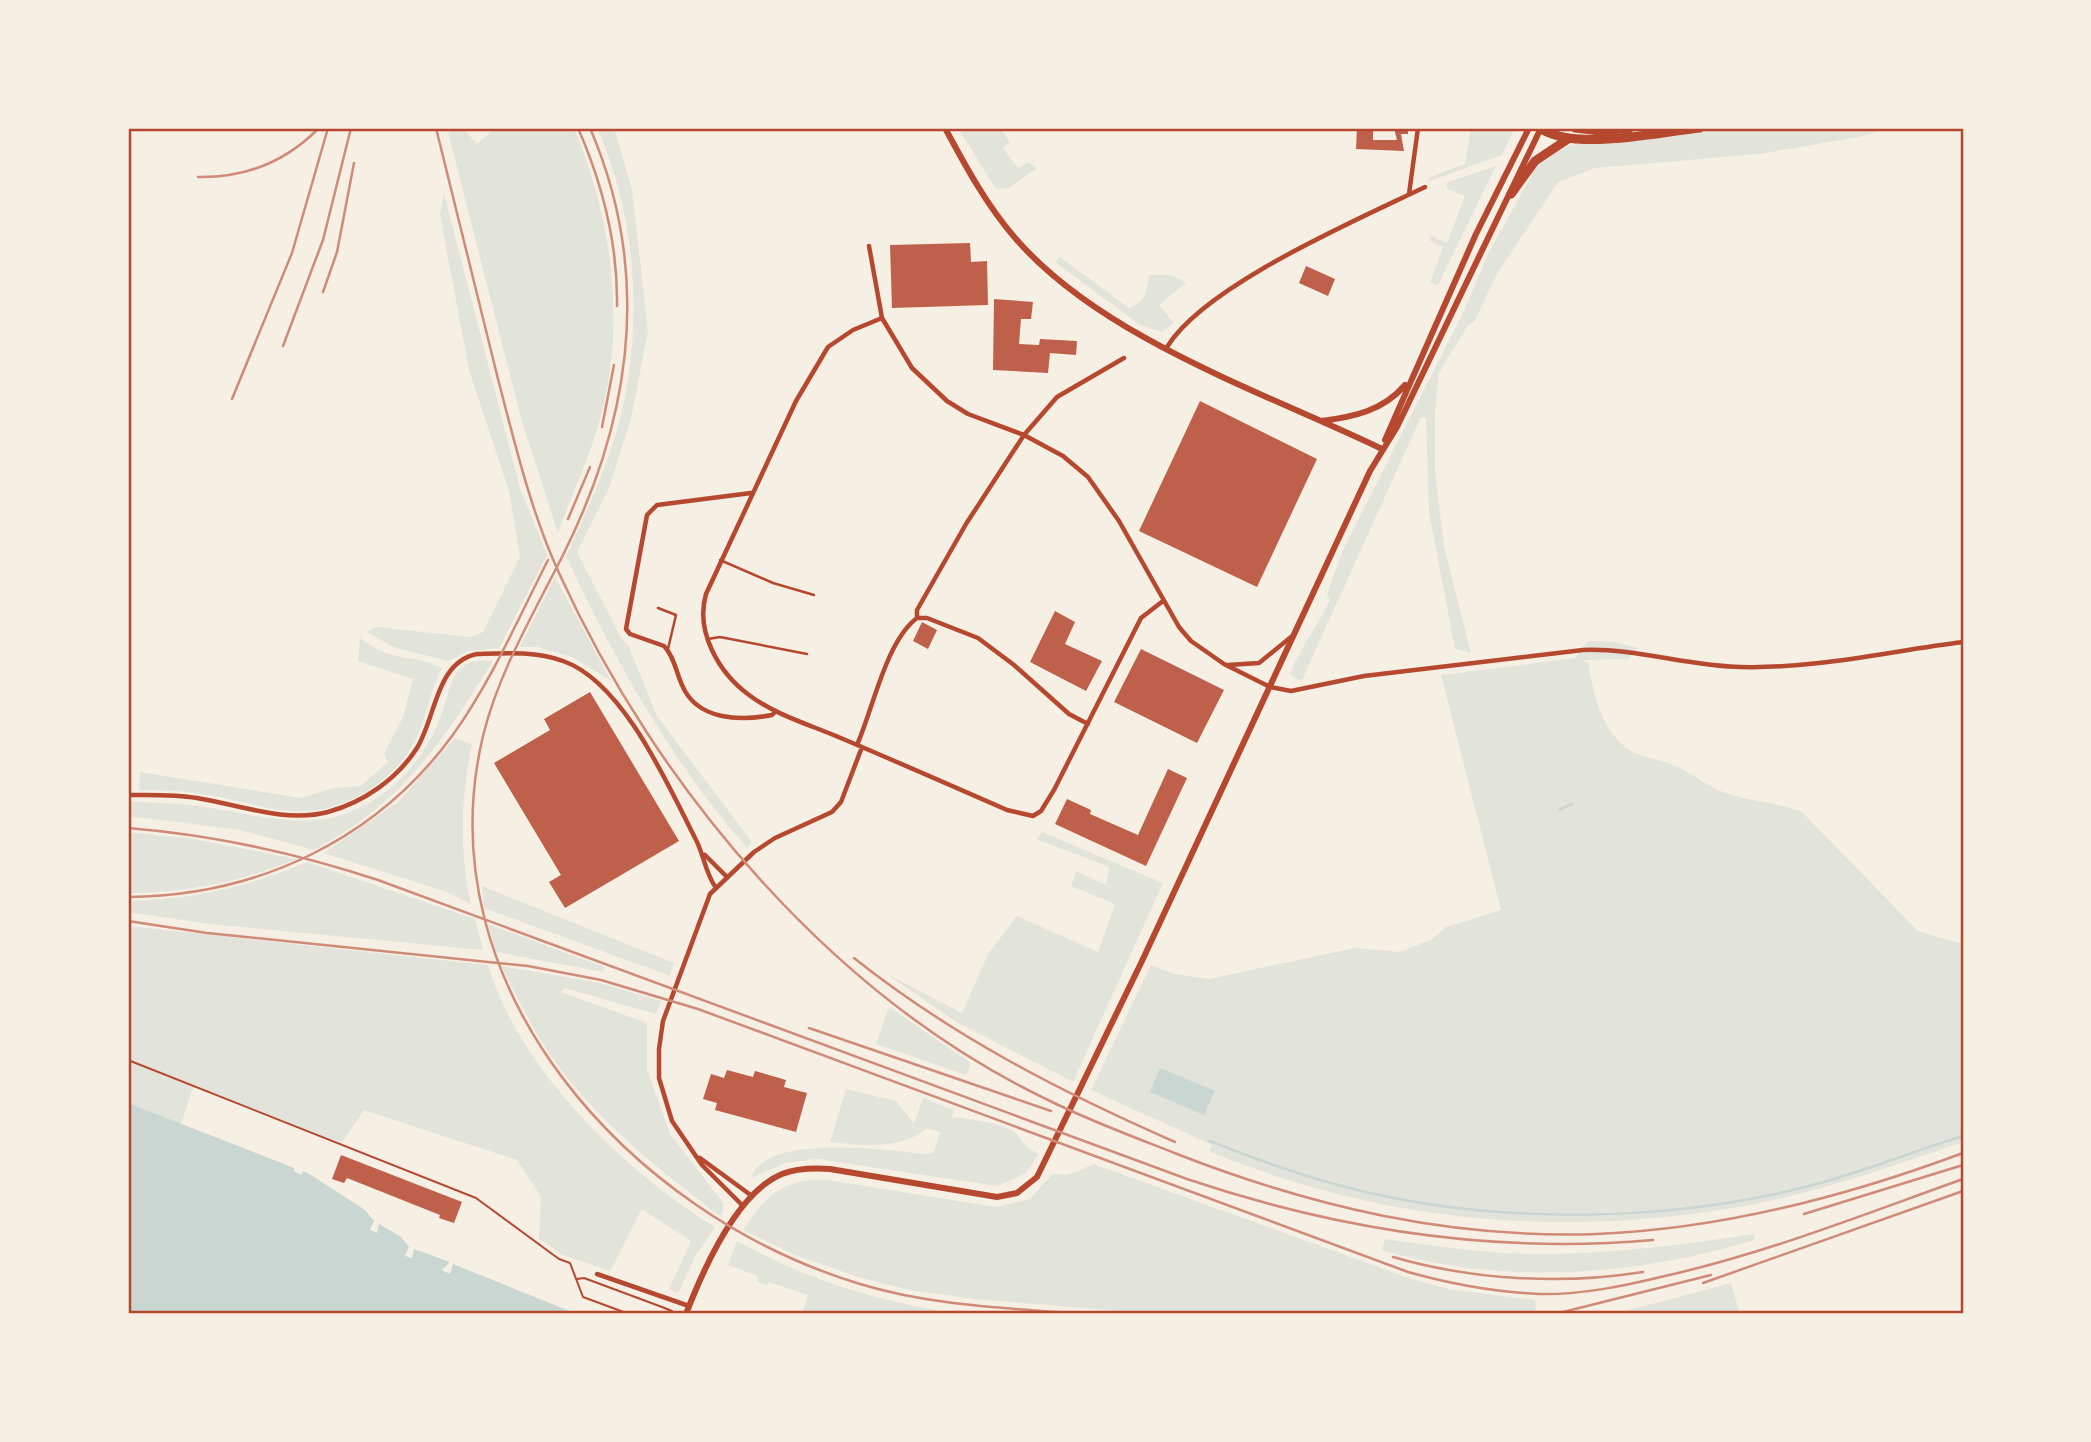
<svg xmlns="http://www.w3.org/2000/svg" width="2091" height="1442" font-family="'Fira Sans',sans-serif">
	<style>
		.green { fill: #e2e4dc }
		.water { fill: #c9d6d2 }
		.lines { fill: none; stroke-linecap: round; stroke-linejoin: round }
		.stream { stroke: #c9d6d2; stroke-width: 2.5 }
		.building { fill: #bf614a }
		.path { stroke: #b5482f; stroke-width: 2 }
		.service { stroke: #b5482f; stroke-width: 2.5 }
		.minor { stroke: #b5482f; stroke-width: 4.5 }
		.secondary { stroke: #b5482f; stroke-width: 6 }
		.motorway { stroke: #b5482f; stroke-width: 9 }
		.rail { stroke: #cf8b77; stroke-width: 2.5 }
		.neatline { fill: none; stroke: #b5482f; stroke-width: 2.5 }
	</style>
	<rect width="100%" height="100%" fill="#f6efe4"/>
	<path class="green" d="M447 128 454 130 463 128 477 144 496 128H574C612 218 627 327 599 423 588 461 571 496 558 533L522 422Z
		M597 128H614L632 190 648 331 631 419 609 488 577 552 621 638 628 645 657 716 752 842 747 848C670 760 615 661 566 556 582 522 598 488 610 452 645 352 641 225 597 128Z
		M958 128 1001 129 1010 142 1003 148 1018 168 1028 162 1037 168 1009 188 996 189Z
		M1471 128H1515L1502 155 1427 182 1430 177 1465 164Z
		M1728 128H1888L1859 137 1759 154 1595 168 1558 182 1498 272 1474 322 1468 325 1439 373 1435 412V470L1444 546 1471 653 1455 649 1429 512 1426 418 1421 417 1302 680 1296 679 1290 674C1301 647 1317 626 1330 600L1327 594 1343 550 1464 311 1489 252 1538 164 1570 145Z
		M1496 166 1438 285 1430 283 1443 247 1429 240 1431 236 1447 243 1465 196 1446 188 1448 182Z
		M444 193 520 488 547 555 499 648 468 651 448 661 393 647 367 632 376 627 471 637 483 632 520 557 509 491 469 370 440 215Z
		M1060 257 1129 308C1145 302 1147 291 1149 275H1171L1186 283 1159 305 1174 323 1162 332 1140 325 1055 262Z
		M555 577 611 681 572 657 537 647H520Z
		M360 638C391 663 411 653 442 668 428 694 427 722 411 748 386 787 340 814 293 811 264 809 237 800 208 795 185 791 162 790 139 790L140 772 300 798 334 788 361 786 388 762 384 754 403 717 413 679 358 661Z
		M1588 641 1614 642 1638 648 1628 659 1582 660 1588 663C1594 697 1603 738 1637 754 1649 759 1662 760 1673 765 1693 773 1708 788 1729 794 1754 802 1778 802 1802 812L1918 931 1963 944V1142C1895 1165 1827 1190 1755 1204 1571 1239 1382 1224 1209 1151L1212 1145 1091 1090 1151 965 1174 974 1209 979 1355 948 1400 952 1432 939 1446 927 1501 910 1441 675 1575 658Z
		M493 661C441 744 403 802 314 850L240 830 128 816V802C160 802 191 804 223 810 285 821 330 833 385 792 408 775 429 747 439 721 446 704 449 679 462 667 471 660 482 660 493 661Z
		M455 738 472 744C461 797 459 851 471 904L447 892 324 853 398 802Z
		M128 832 194 839 297 859C242 881 187 893 128 893Z
		M1042 832 1163 883 1073 1082 958 1023 885 973 962 1013 988 954 1017 916 1098 952 1115 904 1071 886 1076 871 1106 885 1109 867 1036 839Z
		M307 862 475 919 483 950 209 924 128 912V901C191 900 248 887 307 862Z
		M482 886 674 963 670 976 484 908Z
		M488 924 604 967 603 972 496 952Z
		M128 926 488 965C518 1068 625 1172 715 1227L695 1257 678 1293 669 1289 691 1241 642 1209 610 1271 563 1255 539 1239 541 1197 517 1160 364 1110 341 1144 193 1087 181 1124 128 1103Z
		M501 966 600 983 661 1001 656 1014 565 988 561 992 647 1023V1069L670 1134 724 1204 721 1217C661 1171 602 1126 557 1064 534 1034 519 999 501 966Z
		M889 1007 971 1063 966 1075 876 1044Z
		M846 1089 896 1101 914 1124 923 1098 954 1110 952 1117C968 1119 1002 1123 1014 1132 1025 1141 1020 1145 1039 1154L1025 1174 997 1186 817 1159 786 1163 751 1178C765 1133 888 1150 924 1154L934 1152 940 1132 927 1128C904 1149 862 1146 830 1142Z
		M1094 1164 1406 1277 1448 1289 1535 1300 1536 1312 1157 1314 974 1299 909 1290 861 1278 795 1255 743 1230C764 1196 786 1177 827 1180L996 1207 1030 1199 1052 1174 1068 1175Z
		M1754 1234 1755 1240C1636 1276 1503 1286 1382 1250L1385 1239C1440 1247 1496 1255 1551 1254 1619 1253 1687 1244 1754 1234Z
		M737 1241C808 1281 880 1302 960 1314H802L808 1295 769 1282 767 1286 757 1281 758 1276 728 1265Z
		M1731 1283 1740 1314H1614Z"/>
	<path class="water" d="M1160 1068 1215 1091 1204 1115 1150 1092Z
		M128 1103 294 1168V1171L301 1175 303 1171 311 1175 365 1210 374 1221 370 1230 377 1233 379 1224 401 1237 409 1247 405 1256 412 1258 414 1249 450 1262 442 1270 450 1274 453 1264 577 1314H128Z"/>
	<g class="lines">
		<path class="stream" d="M1559 810 1572 804
			M1210 1141C1255 1159 1299 1175 1346 1187 1486 1224 1656 1223 1797 1189 1854 1176 1907 1153 1963 1136"/>
	</g>
	<path class="building" d="M1357 128H1373V140H1397L1394 128H1408V134H1401L1404 151 1356 149Z
		M970 243 971 262 987 261 988 305 892 308 890 245Z
		M1306 266 1335 279 1328 296 1299 283Z
		M994 299 1033 302 1031 319H1021L1019 344 1039 345 1040 339 1077 341 1076 355 1050 353 1048 373 993 370Z
		M1200 401 1317 459 1257 587 1139 531Z
		M1055 611 1075 622 1065 644 1102 661 1086 691 1030 662Z
		M922 622 937 630 928 649 913 641Z
		M1141 649 1224 690 1197 743 1114 702Z
		M590 692 679 841 565 908 549 882 561 875 494 763 550 730 544 719Z
		M1168 769 1187 778 1146 866 1055 824 1067 799 1091 810 1090 814 1138 835Z
		M727 1070 753 1077 755 1071 786 1080 784 1087 807 1093 796 1132 715 1110 717 1103 703 1099 711 1074 724 1078Z
		M341 1155 462 1202 454 1223 439 1218 440 1215 347 1178 344 1183 332 1179Z"/>
	<g class="lines">
		<path class="path" d="M128 1060 476 1198 559 1259 570 1263 583 1297 629 1314
			M577 1279 584 1278 662 1307 672 1311V1314"/>
		<path class="service" d="M720 560 773 583 814 595
			M658 608 676 615 668 649
			M708 639 720 637 807 654"/>
		<path class="minor" d="M1409 194 1418 128
			M869 246 882 318 912 368 947 401 968 414 1024 435 1063 456 1088 477 1119 521 1179 627 1191 641 1224 664 1270 687 1291 691 1364 676 1583 650C1636 648 1688 666 1741 667 1816 669 1890 651 1963 642
			M882 318 853 330 828 347 796 401 706 594C695 632 719 673 749 695 774 714 807 724 836 736 893 760 950 785 1007 810L1033 816 1041 811 1054 790 1141 618 1163 601
			M1167 347C1205 285 1357 220 1425 187
			M751 493 657 505 647 515 626 629 630 634 664 646C674 656 676 672 682 685 697 721 741 721 772 715L776 711
			M917 618H927L978 638 1014 665 1069 714 1088 724
			M1228 665 1259 663 1291 637
			M857 745C873 709 886 641 917 618V610L966 524 1024 435 1057 397 1124 358
			M128 795C151 795 174 794 197 798 240 805 285 823 328 812 364 802 397 779 417 748 436 717 436 662 477 654 506 653 535 651 563 661 623 682 667 783 695 838 704 854 705 873 716 888
			M705 855 726 876
			M700 1158 752 1196
			M743 1206 702 1165 672 1121 659 1078V1049L663 1021 710 894 754 852 775 838 832 812 841 802 862 747
			M597 1274 689 1306"/>
		<path class="secondary" d="M945 128C966 167 987 206 1016 239 1103 339 1264 392 1382 449
			M1321 421C1353 417 1383 411 1405 385
			M1385 440 1476 234 1529 128
			M686 1314C703 1270 736 1193 782 1174 797 1168 814 1168 830 1169L997 1197 1017 1193 1037 1177 1142 961 1370 471 1397 427 1541 128"/>
		<path class="motorway" d="M1540 128C1574 152 1659 132 1700 128
			M1575 128 1600 131 1630 128
			M1511 194 1535 161 1568 139"/>
		<path class="rail" d="M436 128C457 211 477 295 498 379 515 444 531 512 559 573 657 789 833 997 1048 1100 1090 1121 1134 1137 1177 1154 1313 1207 1450 1239 1597 1234 1723 1229 1845 1197 1963 1153
			M578 128C602 183 618 245 617 306
			M590 128C652 272 632 416 564 553 534 613 499 671 483 736 423 988 631 1215 860 1284 932 1306 1008 1308 1082 1314
			M198 177C245 178 285 162 318 129
			M323 292 337 252 354 163
			M283 346 323 240 351 128
			M232 399 292 253 328 128
			M602 427 614 365
			M568 519 590 467
			M128 828C214 835 296 853 378 880L1187 1179C1338 1230 1494 1254 1653 1240
			M128 897C256 896 375 841 452 736 491 682 518 619 548 560
			M128 921 207 933 528 966 601 980 698 1009 1408 1272C1451 1284 1494 1292 1539 1294 1581 1295 1624 1286 1665 1276 1767 1253 1865 1214 1963 1179
			M854 958C952 1036 1061 1092 1175 1142
			M809 1028 1051 1111
			M1804 1214 1963 1165
			M1393 1257C1472 1280 1562 1285 1643 1272
			M1703 1283 1963 1191
			M1555 1314 1711 1275"/>
	</g>
	<rect width="2091" height="1442" fill="none" stroke="#f6efe4" stroke-width="259"/>
	<rect x="130" y="130" width="1832" height="1182" class="neatline"/>
</svg>
